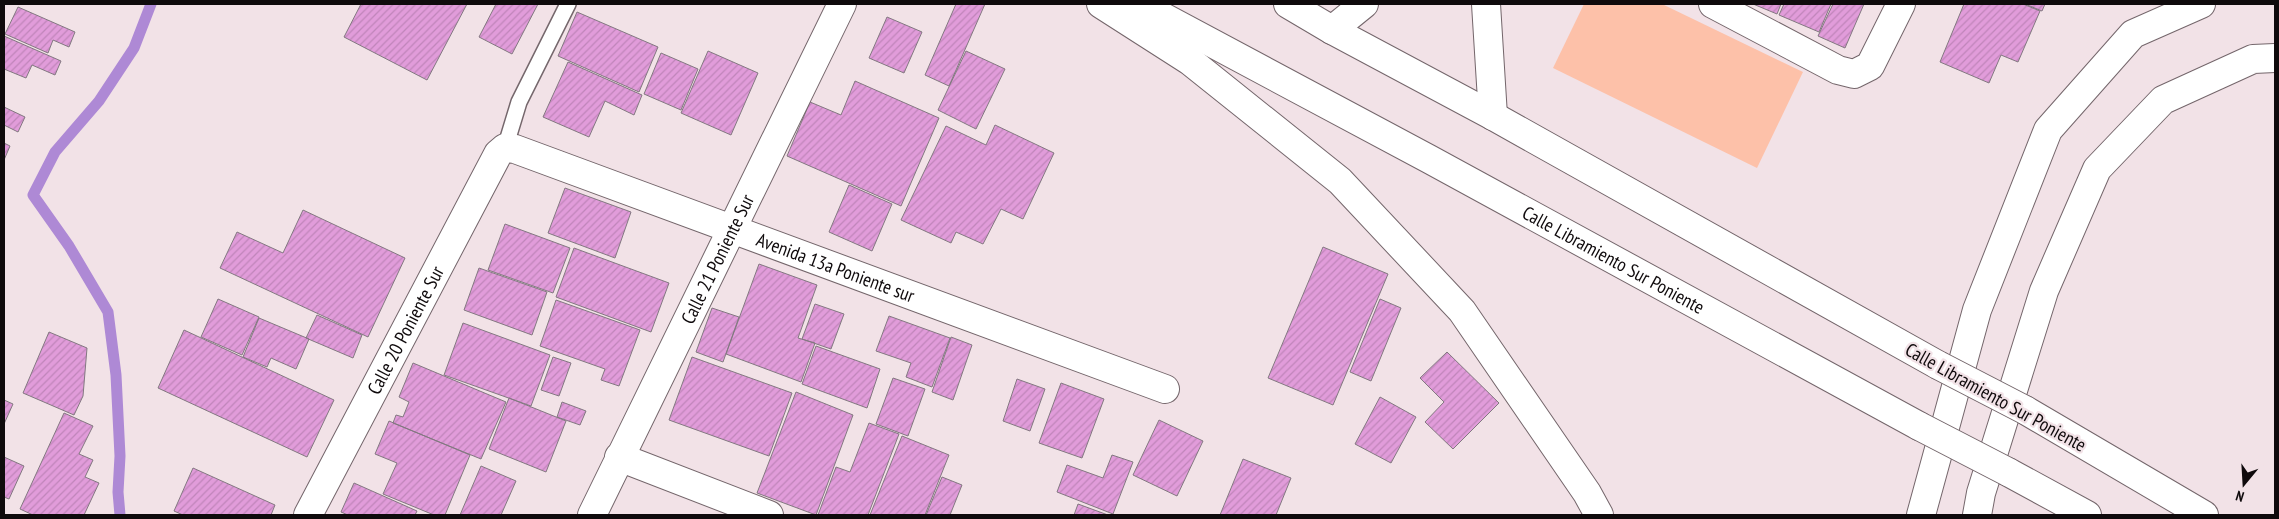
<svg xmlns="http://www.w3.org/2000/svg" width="2279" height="519" font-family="'PT Sans Narrow',sans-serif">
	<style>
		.grass { fill: #fdc1a9 }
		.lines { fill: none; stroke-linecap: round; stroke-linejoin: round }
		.stream { stroke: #ae89d5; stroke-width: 11 }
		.building { fill: url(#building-hatch); stroke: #837881 }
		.lane-casing { stroke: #74666b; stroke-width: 18 }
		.street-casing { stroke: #74666b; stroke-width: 30 }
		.primary-casing { stroke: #74666b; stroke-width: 30 }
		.lane { stroke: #fff; stroke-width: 15 }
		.street { stroke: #fff; stroke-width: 28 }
		.primary { stroke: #fff; stroke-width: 28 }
		.primary-bridge-casing { stroke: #74666b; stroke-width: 30; stroke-linecap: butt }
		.primary-bridge { stroke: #fff; stroke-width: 28 }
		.labels { text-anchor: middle; stroke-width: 4.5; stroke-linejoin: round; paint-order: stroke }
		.street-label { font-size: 19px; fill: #0f0a0c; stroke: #f2e2e7 }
	</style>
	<defs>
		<pattern id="building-hatch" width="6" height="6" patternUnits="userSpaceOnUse" patternTransform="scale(1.25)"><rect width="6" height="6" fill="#e19cda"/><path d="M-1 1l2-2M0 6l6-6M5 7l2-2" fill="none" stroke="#c085ba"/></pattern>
	</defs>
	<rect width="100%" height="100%" fill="#f2e2e7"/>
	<path class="grass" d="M1584 4H1662L1803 72 1757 168 1553 68Z"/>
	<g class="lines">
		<path class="stream" d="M120 515 118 492 120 456 116 375 108 312 69 246 33 195 55 152 99 101 134 48 151 4"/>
	</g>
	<path class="building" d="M361 4H467L427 80 344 37Z
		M496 4H538L512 54 479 37Z
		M956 4H985L949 86 925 75Z
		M1753 4H1781L1777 14Z
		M1784 4H1831L1819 32 1779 15Z
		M1833 4H1864L1845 48 1818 36Z
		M1964 4H2023L2040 11 2018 62 2001 55 1989 83 1940 62Z
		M2025 4H2045L2042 11Z
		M18 7 75 32 69 47 53 40 48 53 5 34Z
		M577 12 658 47 639 92 558 56Z
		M887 17 922 32 904 73 869 58Z
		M4 36 61 61 55 75 32 65 26 78 4 69Z
		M708 51 758 73 731 135 681 113Z
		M966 51 1005 69 976 129 938 110Z
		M661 53 698 69 681 110 644 94Z
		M568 62 642 95 634 115 605 101 589 137 543 117Z
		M855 81 939 118 901 206 787 156 810 102 841 115Z
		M4 107 25 117 18 132 4 125Z
		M995 125 1054 153 1023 219 1001 209 983 244 956 232 951 243 901 220 946 126 986 145Z
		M4 143 10 146 4 160Z
		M849 185 892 204 872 251 829 232Z
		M565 188 631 212 615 258 548 233Z
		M303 210 405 258 368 337 220 268 237 232 283 253Z
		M505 224 570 248 553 293 488 270Z
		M1323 247 1388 274 1333 405 1268 378Z
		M574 248 669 283 651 332 556 297Z
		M759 264 817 285 798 338 815 343 801 382 726 354Z
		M479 268 547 292 532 335 464 310Z
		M218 299 259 317 242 355 201 337Z
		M1380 299 1401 308 1371 381 1350 372Z
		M556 300 640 330 619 386 601 380 605 369 540 346Z
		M815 304 844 314 831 349 802 339Z
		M712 308 739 317 723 362 696 352Z
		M317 315 362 335 353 358 306 338Z
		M889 316 950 338 932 387 906 377 911 363 876 351Z
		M259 318 309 339 296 369 271 358 267 367 243 357Z
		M463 323 550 355 531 406 444 375Z
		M184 330 334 400 307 457 158 388Z
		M49 332 87 348 83 396 74 415 23 393Z
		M951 337 972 345 953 400 932 392Z
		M816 346 880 369 867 408 802 384Z
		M1447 352 1499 403 1453 449 1425 422 1444 402 1420 378Z
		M553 357 571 363 559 396 541 390Z
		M692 357 792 393 769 456 669 420Z
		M413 363 506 402 481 459 393 423 396 415 403 417 409 402 399 397Z
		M893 378 925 389 908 436 876 424Z
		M1017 379 1045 389 1030 431 1003 421Z
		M1061 383 1104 399 1082 458 1039 443Z
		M796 392 853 415 816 515 757 493Z
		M1380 397 1416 417 1391 463 1355 444Z
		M509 398 566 421 546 472 489 449Z
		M4 400 13 404 4 424Z
		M562 402 586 411 580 425 557 417Z
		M64 413 93 426 79 454 93 460 85 477 99 483 84 515H33L20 509Z
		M1159 420 1203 441 1177 496 1133 475Z
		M389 421 470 455 445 515H434L383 494 397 463 375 454Z
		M869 423 899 434 868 515H818L836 467 850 472Z
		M902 436 949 455 925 515H870Z
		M1112 455 1133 462 1113 514 1057 492 1067 465 1103 478Z
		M4 457 24 466 9 499 4 497Z
		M1243 459 1291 478 1276 515H1220Z
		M481 466 516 481 501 515H460Z
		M193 468 275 505 271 515H183L174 511Z
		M942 477 962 485 950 515H926Z
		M354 483 417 511 415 515H348L341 512Z
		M1078 504 1108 515H1074Z"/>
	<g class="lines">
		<defs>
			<path id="lane" d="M505 148 519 102 568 4"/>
			<g id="street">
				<path d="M1486 4 1493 116"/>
				<path d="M1713 4 1838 70 1854 74 1870 66 1901 4"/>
				<path d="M1332 30 1364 4"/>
				<path d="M619 457 769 515"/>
				<path id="s1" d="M308 515 498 154 505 148 515 149 1165 389"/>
				<path id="s2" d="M592 515 842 4"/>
			</g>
			<g id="primary">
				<path d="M1101 4 1190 61 1340 181 1462 311 1587 493 1599 515"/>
				<path id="s3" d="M1139 4 1429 159 1919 426"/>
				<path d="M1288 4 1332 30 1493 116 1938 365"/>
				<path d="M2025 410 2204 515"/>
				<path d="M2008 472 2087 515"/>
				<path d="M1921 515 1977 310 2048 130 2133 34 2201 4"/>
				<path d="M1977 515 1981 493 2044 291 2097 169 2163 100 2253 59 2275 58"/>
			</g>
		</defs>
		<use href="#lane" class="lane-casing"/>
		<use href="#street" class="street-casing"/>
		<use href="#primary" class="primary-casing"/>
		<use href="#lane" class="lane"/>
		<use href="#street" class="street"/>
		<use href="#primary" class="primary"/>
		<defs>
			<path id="primary-bridge" d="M1938 365 2025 410
				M1919 426 2008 472"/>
		</defs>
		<use href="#primary-bridge" class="primary-bridge-casing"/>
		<use href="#primary-bridge" class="primary-bridge"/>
	</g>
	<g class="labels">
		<g class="street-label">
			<text dy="7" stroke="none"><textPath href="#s3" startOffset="539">Calle Libramiento Sur Poniente</textPath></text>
			<text dy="7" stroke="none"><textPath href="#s2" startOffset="285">Calle 21 Poniente Sur</textPath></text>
			<text dy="7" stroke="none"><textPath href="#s1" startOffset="769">Avenida 13a Poniente sur</textPath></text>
			<text dy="7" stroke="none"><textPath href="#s1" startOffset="209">Calle 20 Poniente Sur</textPath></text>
			<text transform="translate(1996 397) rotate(29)" y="7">Calle Libramiento Sur Poniente</text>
		</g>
	</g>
	<rect width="2279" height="519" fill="none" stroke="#0f0a0c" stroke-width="10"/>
	<g transform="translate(2244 484) rotate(198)" stroke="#f2e2e7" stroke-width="4" paint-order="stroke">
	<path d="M0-4L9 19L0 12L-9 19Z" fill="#0f0a0c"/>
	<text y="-8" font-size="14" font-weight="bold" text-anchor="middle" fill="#0f0a0c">N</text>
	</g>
</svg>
